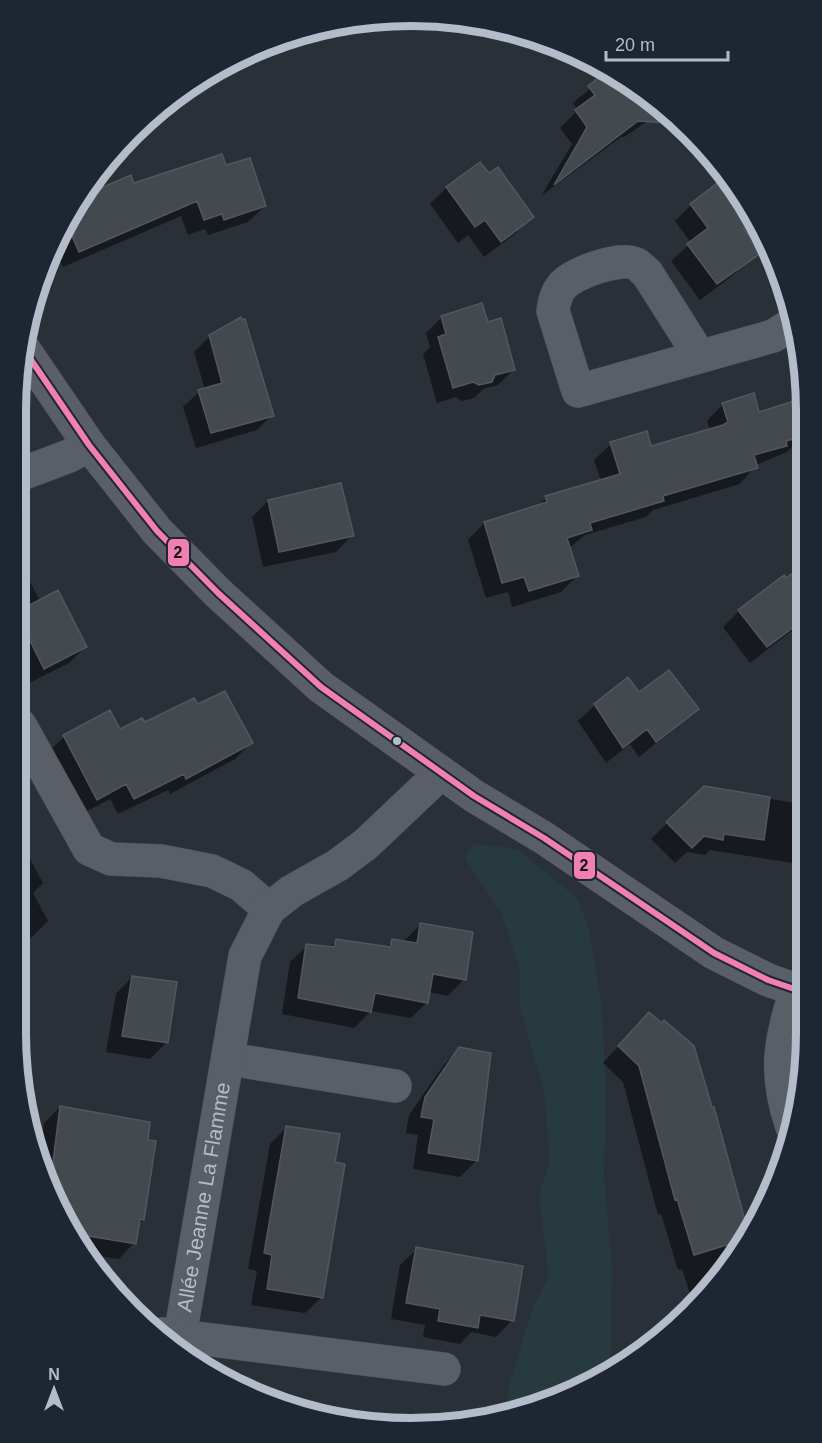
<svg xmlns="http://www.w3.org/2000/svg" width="822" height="1443" font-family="Helvetica,sans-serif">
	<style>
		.green { fill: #273a3e }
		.shadow { fill: #0007 }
		.building { fill: #444950; stroke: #52575f; stroke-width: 1.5 }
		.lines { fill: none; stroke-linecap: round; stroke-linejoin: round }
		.minor-casing { stroke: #484c53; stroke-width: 34 }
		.minor { stroke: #5a5e66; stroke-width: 33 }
		.bus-1-casing { stroke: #1d2633; stroke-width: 10 }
		.bus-1 { stroke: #f27fb2; stroke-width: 6 }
		.bus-dot { fill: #b4bcc9; stroke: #1d2633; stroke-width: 2 }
		.labels { text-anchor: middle; stroke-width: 4.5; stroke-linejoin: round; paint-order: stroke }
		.street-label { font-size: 21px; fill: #b4bcc9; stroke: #1d2633 }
		.rim { fill: none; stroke: #b4bcc9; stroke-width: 8 }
		.line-badge { stroke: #1d2633; stroke-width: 2 }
		.pale-badge-label { font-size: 16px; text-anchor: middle; font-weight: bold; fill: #111 }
	</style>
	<rect width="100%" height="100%" fill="#2a3038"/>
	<path class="green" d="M474 844 517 849 577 898 588 926 601 1002 606 1084 604 1176 612 1271 610 1370 562 1398 506 1411 509 1386 533 1308 549 1275 539 1197 550 1159 544 1090 520 1008V970L501 912 465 858Z"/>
	<path class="shadow" d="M611 71 631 82 665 109 624 137H621L541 196 572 144 560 128 578 110 573 103Z
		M480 164 532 217 516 233 484 257 468 235 458 243 430 204 446 188Z
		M225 167 265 206 248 222 208 235 205 229 188 235 181 216 63 267 54 247 77 200 133 185Z
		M691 205 750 223 743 230 749 260 732 276 700 300 671 261 691 243 675 221Z
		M442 317 487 324 514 369 498 385 483 389 474 398 462 401 456 397 437 403 423 354 430 347 426 333Z
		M210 336 272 415 257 430 196 448 183 407 199 392 205 390 194 352Z
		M723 404 758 414 803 436 787 452 756 465 740 484 653 510 646 517 585 535 569 548 577 576 561 592 512 607 508 592 486 598 468 540 484 523 538 506 546 498 601 481 594 460 611 444 650 448 710 430 707 421Z
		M268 501 352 535 336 552 263 567 252 517Z
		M16 555 40 601 85 647 69 663 27 684 16 661Z
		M805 568 806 620 750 663 723 627 739 611Z
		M639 694 697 709 639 757 630 744 606 763 578 721 595 705Z
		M197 706 251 743 235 759 170 794 168 790 118 814 110 799 80 815 47 753 64 737 109 712 120 731Z
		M704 787 806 805V865L710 850 705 855 687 852 675 863 651 839Z
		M15 831 43 883 33 893 48 921 32 937 15 946Z
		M420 925 464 979 448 996 429 992 427 1002 411 1018 371 1011 354 1028 282 1014 290 962 307 946 329 948 336 941 385 948 393 941H404Z
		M132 977 167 1042 150 1059 106 1052 116 994Z
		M633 1030 748 1237 740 1252 693 1303 682 1269 678 1270 661 1214 658 1215 623 1082 603 1063Z
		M459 1049 477 1160 460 1177 413 1169 418 1135 406 1133 409 1115 443 1066Z
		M60 1107 143 1220 137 1225 134 1243 119 1259 86 1254 39 1165 44 1123Z
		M287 1127 333 1163 322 1297 305 1313 251 1305 257 1271 248 1269 270 1144Z
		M417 1249 512 1320 496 1337 471 1332 460 1344 423 1337 425 1325 391 1319 400 1265Z"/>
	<path class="building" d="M609 70 645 93 667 123 638 121 554 185 587 127 575 110 595 95 588 86Z
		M222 154 226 165 250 158 266 206 224 220 222 214 204 220 197 201 79 252 66 222 78 198 131 175 134 183Z
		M480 162 489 173 498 167 534 217 501 242 485 220 475 227 446 187Z
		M720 181 752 223 744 229 761 253 717 284 687 244 708 228 690 204Z
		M482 303 488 322 501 318 515 370 495 375 492 382 479 385 473 382 453 388 438 337 446 334 441 316Z
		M241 317 242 320 245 319 274 416 211 433 198 390 222 383 209 335Z
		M754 393 759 412 794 401 805 436 786 441 787 446 754 455 758 468 663 496 664 501 590 523 592 530 567 538 579 576 529 591 524 577 502 583 484 522 547 502 545 496 620 474 610 442 647 431 651 446 723 425 728 422 722 403Z
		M341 483 354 536 279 552 268 500Z
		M806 563V618L767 647 738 610 784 575 786 578Z
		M58 590 87 647 44 669 16 612Z
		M669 670 699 709 656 742 647 729 623 748 594 704 628 677 639 692Z
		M225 691 253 743 186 779 184 774 134 799 126 784 97 800 63 735 110 710 120 729 142 718 145 722 194 698 198 704Z
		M704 786 770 797 764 840 724 834 723 840 704 836 692 848 666 822Z
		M420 923 473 932 466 980 433 974 428 1003 375 993 371 1012 298 998 306 944 334 947 336 939 390 947 392 939 417 943Z
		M132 976 177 982 168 1043 122 1036Z
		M649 1012 662 1023 664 1020 694 1046 712 1107H714L749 1235 747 1239 694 1255 677 1199 675 1200 639 1066 618 1046Z
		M459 1047 491 1053 478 1161 428 1153 434 1119 421 1117 425 1097Z
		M60 1106 150 1122 148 1140 156 1141 144 1220 140 1219 136 1244 76 1234 50 1186Z
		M286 1126 340 1134 335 1162 345 1164 323 1298 267 1289 272 1255 264 1253Z
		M416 1247 523 1266 514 1321 480 1315 478 1328 438 1321 440 1309 406 1303Z"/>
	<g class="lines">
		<defs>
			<g id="minor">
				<path d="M23 348 89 445 157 531 218 593 321 687 474 796 544 838 714 953 768 980 806 993"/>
				<path d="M699 355 647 273C643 270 640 266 636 264 620 256 574 273 563 285 556 293 554 301 553 311L578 391 773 336 794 323"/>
				<path d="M16 476 69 456 89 445"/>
				<path d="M20 725 89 849 111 859 161 861 212 871 241 885 269 909"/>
				<path d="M229 1059 395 1086"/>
				<path d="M792 1127C774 1074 779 1043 796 990"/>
				<path id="s1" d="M162 1334 180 1336 245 956 269 909 292 891 338 865 366 844 441 773"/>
				<path d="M180 1336 444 1369"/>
			</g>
		</defs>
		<use href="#minor" class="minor-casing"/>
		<use href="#minor" class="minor"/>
		<defs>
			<path id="bus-1" d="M23 348 89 445 157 531 218 593 321 687 474 796 544 838 714 953 768 980 806 993"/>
		</defs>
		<use href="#bus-1" class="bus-1-casing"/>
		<use href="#bus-1" class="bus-1"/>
	</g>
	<circle class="bus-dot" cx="397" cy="741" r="5"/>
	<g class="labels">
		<g class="street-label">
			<text dy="7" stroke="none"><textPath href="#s1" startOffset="159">Allée Jeanne La Flamme</textPath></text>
		</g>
	</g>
	<path d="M0 0H822V1443H0ZM411 26H411A385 385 0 0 1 796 411V1033A385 385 0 0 1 411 1418H411A385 385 0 0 1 26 1033V411A385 385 0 0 1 411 26Z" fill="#1d2633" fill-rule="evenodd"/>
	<path class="rim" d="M411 26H411A385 385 0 0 1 796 411V1033A385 385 0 0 1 411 1418H411A385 385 0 0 1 26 1033V411A385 385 0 0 1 411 26Z"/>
	<g class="line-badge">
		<rect x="167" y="538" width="23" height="29" rx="6" fill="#f27fb2"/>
		<rect x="573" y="851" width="23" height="29" rx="6" fill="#f27fb2"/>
	</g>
	<g class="pale-badge-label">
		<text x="178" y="558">2</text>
		<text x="584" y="871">2</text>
	</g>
	<g transform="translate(54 1389)" stroke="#1d2633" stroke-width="4.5" paint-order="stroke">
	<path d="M0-4.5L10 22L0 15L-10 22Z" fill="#b4bcc9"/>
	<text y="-9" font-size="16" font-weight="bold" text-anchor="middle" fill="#b4bcc9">N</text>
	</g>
	<path d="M606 51v9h122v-9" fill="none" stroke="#b4bcc9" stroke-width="3"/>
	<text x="615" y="51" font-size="18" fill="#b4bcc9" stroke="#1d2633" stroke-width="4.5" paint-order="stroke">20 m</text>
</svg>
